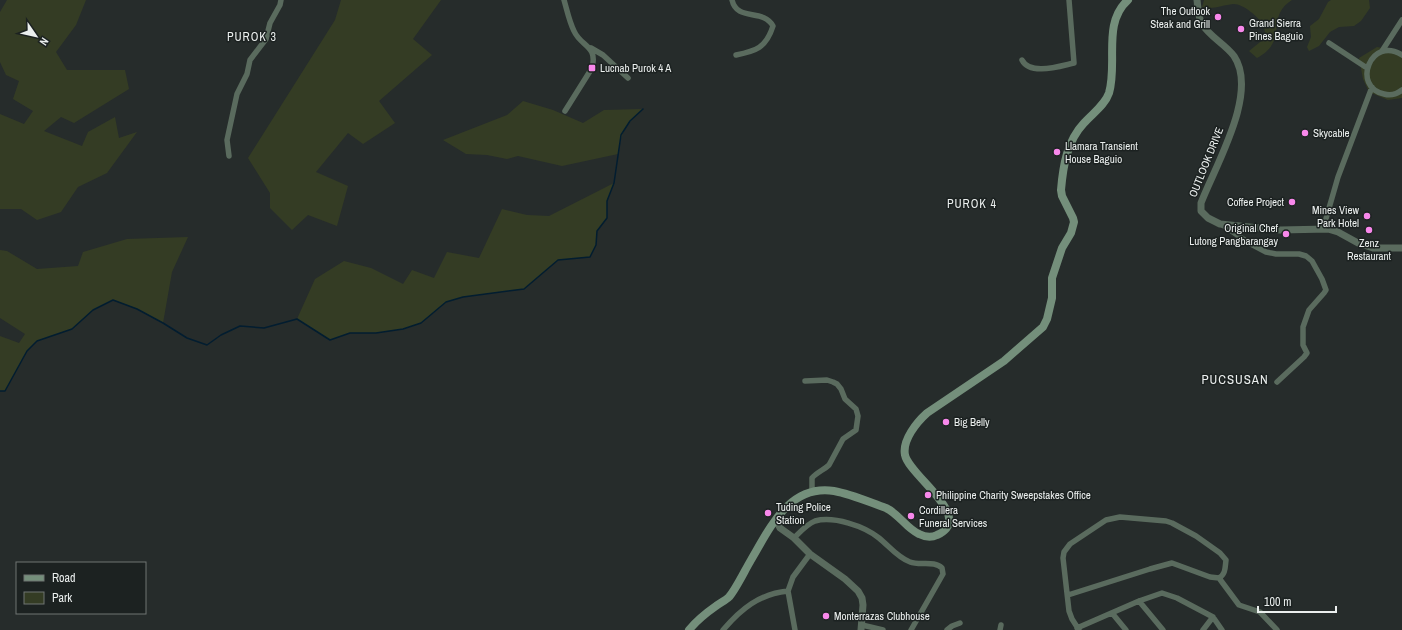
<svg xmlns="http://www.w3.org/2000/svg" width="1402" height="630" font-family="'Archivo Narrow',sans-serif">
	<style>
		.green { fill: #343c24 }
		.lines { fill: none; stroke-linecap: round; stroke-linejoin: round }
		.stream { stroke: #021d30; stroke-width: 1.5 }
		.minor { stroke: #5a6b5e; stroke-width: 5.5 }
		.tertiary { stroke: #5a6b5e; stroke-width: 7 }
		.secondary { stroke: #748f7b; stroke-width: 8 }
		.poi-dot { fill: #f888eb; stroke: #1c2221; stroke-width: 1.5 }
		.labels { text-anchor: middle; stroke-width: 3; stroke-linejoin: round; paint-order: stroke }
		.poi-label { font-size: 11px; fill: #ebefee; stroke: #1c2221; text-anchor: start }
		.street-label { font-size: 11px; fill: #ebefee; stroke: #1c2221 }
		.neighbourhood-label { font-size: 12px; letter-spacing: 1px; fill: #ebefee; stroke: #1c2221 }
		.quarter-label { font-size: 13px; letter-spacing: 1px; fill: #ebefee; stroke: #1c2221 }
	</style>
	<rect width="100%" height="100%" fill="#262c2b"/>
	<path class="green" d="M7 0H86L76 25 56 52 67 70H125L129 89 74 123 61 117 44 131 82 146 88 132 115 117 119 138 137 132 107 173 78 187 61 212 37 220 21 209H0V114L24 124 33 111 13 99 19 81 6 75 0 62V12Z
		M341 0H441L413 39 432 55 379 101 395 123 363 144 348 133 316 172 348 186 337 226 308 215 292 230 270 208V193L248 158 335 20Z
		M1204 0H1292C1264 18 1290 40 1257 58L1249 51 1265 38C1265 34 1265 29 1263 25 1259 17 1242 3 1233 4 1223 5 1212 10 1202 7Z
		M1331 0H1369L1370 8 1361 21 1354 26 1339 27 1330 32 1319 46 1309 51 1307 47 1311 37 1310 26 1319 19 1328 2Z
		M1377 47 1402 52V98L1388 100 1369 92 1363 79 1359 58Z
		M523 101 553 110 583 123 604 110 643 109C625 126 622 130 618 154L562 166 518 156 507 159 487 155 466 154 443 140 507 115Z
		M614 183 607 201V218L597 231 596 245 590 257 558 260 524 289 463 297 447 302 421 323 403 329 376 333H350L330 340 297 319 315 279 344 261 371 268 403 284 412 270 434 278 447 252 479 258 502 209 527 215 549 216Z
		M188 237 172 272 163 323 138 309 113 300 93 310 72 329 37 341 27 351 5 391H0V336L19 343 25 334 0 318V250L7 251 37 269 78 266 83 252 127 239Z"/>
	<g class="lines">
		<path class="stream" d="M0 391H5L27 351 37 341 72 329 93 310 113 300 137 309 163 323 187 338 207 345 221 335 240 326 264 328 297 319 330 340 350 333H376L403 329 421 323 446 302 463 297 524 289 558 260 590 257 596 245 597 231 607 218V201L614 183 621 135 630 121 643 109"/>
		<path class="minor" d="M564 0C567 10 569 21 574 31 581 47 598 45 592 68L565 111
			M732 0C737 22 763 8 773 26 766 48 756 51 736 55
			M1329 43 1367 68
			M591 48 603 55 628 78
			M1382 51 1402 20
			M1402 55C1371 35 1351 87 1384 94 1391 96 1397 94 1402 90
			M1022 60C1030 76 1060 66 1074 63L1069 0
			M229 156 227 140 237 94 247 74 250 60 266 39 270 23 280 5 281 0
			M1221 224 1249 243 1266 252 1276 254H1299L1306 256 1312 261 1322 279 1326 290 1324 293 1309 310 1303 327V345L1307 353 1304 357 1277 382
			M1323 229 1338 177 1372 87
			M805 381 827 380 833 382 837 384 841 389 845 399 856 409 858 416 856 430 843 439 829 465C824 470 817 472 812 478V491
			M794 538C800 532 807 524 815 521 834 516 864 526 879 538 889 546 898 558 910 562 920 566 934 560 942 568L943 574 911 630
			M1219 578 1239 605 1260 612 1277 630
			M1068 595 1150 569 1172 563 1210 577 1219 578C1226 574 1225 567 1226 560L1220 553 1196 536 1172 523 1166 521 1120 517 1106 520 1070 544 1064 552 1063 558 1069 611 1072 619 1079 630
			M1139 601 1163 630
			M1112 613 1126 630
			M862 625 883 630
			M1077 628 1139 601 1162 593 1177 598 1213 617 1222 630
			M723 630C741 609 759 594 788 591
			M795 630 788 591 793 577 810 554
			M947 630 952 626 960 623
			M1000 630 1001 625
			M1203 630 1213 617"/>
		<path class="tertiary" d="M1197 0C1198 7 1198 17 1202 24 1210 37 1225 44 1234 56 1259 93 1215 166 1201 203V211L1208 218 1220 224 1280 230 1328 229 1338 232 1358 243 1373 248H1402
			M776 520 780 528 794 538 810 554 845 579 858 591 862 598 863 605 861 630"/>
		<path class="secondary" d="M689 630C697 620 706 613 716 606 720 603 726 600 729 597 736 589 745 570 751 560 770 528 789 484 834 491 851 494 869 502 886 508 899 514 906 528 919 534 925 537 931 538 937 535 976 517 909 476 905 455 902 440 917 422 927 413L1004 361 1043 327 1047 319 1052 298V278L1062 248 1071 233 1074 222 1073 218 1062 196 1061 190C1063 166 1067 141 1084 123 1093 113 1105 105 1109 93 1118 63 1102 23 1128 0"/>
	</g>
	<g class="poi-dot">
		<circle cx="1218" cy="17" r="4"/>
		<circle cx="1241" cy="29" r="4"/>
		<rect x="588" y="64" width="8" height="8" rx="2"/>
		<circle cx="1305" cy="133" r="4"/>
		<circle cx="1057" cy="152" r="4"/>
		<circle cx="1292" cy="202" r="4"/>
		<circle cx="1367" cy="216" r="4"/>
		<circle cx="1369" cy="230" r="4"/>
		<circle cx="1286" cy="234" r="4"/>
		<circle cx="946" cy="422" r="4"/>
		<circle cx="928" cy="495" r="4"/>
		<circle cx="768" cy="513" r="4"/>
		<circle cx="911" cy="516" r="4"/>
		<circle cx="826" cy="616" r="4"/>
	</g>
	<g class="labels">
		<g class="poi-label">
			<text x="1210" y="15" text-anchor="end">The Outlook<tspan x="1210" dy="13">Steak and Grill</tspan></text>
			<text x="1249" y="27">Grand Sierra<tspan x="1249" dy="13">Pines Baguio</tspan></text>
			<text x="600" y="72">Lucnab Purok 4 A</text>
			<text x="1313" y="137">Skycable</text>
			<text x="1065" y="150">Llamara Transient<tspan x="1065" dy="13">House Baguio</tspan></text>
			<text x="1284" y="206" text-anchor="end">Coffee Project</text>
			<text x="1359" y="214" text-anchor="end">Mines View<tspan x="1359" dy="13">Park Hotel</tspan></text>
			<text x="1278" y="232" text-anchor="end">Original Chef<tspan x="1278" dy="13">Lutong Pangbarangay</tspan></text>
			<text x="1369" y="247" text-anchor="middle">Zenz<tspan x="1369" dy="13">Restaurant</tspan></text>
			<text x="954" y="426">Big Belly</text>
			<text x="936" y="499">Philippine Charity Sweepstakes Office</text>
			<text x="776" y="511">Tuding Police<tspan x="776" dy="13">Station</tspan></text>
			<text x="919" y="514">Cordillera<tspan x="919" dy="13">Funeral Services</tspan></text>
			<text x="834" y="620">Monterrazas Clubhouse</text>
		</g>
		<g class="street-label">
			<text transform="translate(1206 162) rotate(-68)" y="4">OUTLOOK DRIVE</text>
		</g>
		<g class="neighbourhood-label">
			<text x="252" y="41">PUROK 3</text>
			<text x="972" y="208">PUROK 4</text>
		</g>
		<g class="quarter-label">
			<text x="1235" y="384">PUCSUSAN</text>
		</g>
	</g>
	<rect x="16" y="562" width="130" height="52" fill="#1c2221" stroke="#6f7473"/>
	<rect x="24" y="575" width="20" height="6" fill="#748f7b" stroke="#6f7473"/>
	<text x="52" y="582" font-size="12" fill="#ebefee">Road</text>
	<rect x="24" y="592" width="20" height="12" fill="#343c24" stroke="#6f7473"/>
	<text x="52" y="602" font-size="12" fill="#ebefee">Park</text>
	<g transform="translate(36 36) rotate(124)" stroke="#1c2221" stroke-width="3" paint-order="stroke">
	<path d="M0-3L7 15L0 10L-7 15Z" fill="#ebefee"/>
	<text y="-6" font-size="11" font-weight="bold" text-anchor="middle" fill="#ebefee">N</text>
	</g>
	<path d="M1258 606v6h78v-6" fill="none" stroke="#ebefee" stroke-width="2"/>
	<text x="1264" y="606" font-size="12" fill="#ebefee" stroke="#1c2221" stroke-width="3" paint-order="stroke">100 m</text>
</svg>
